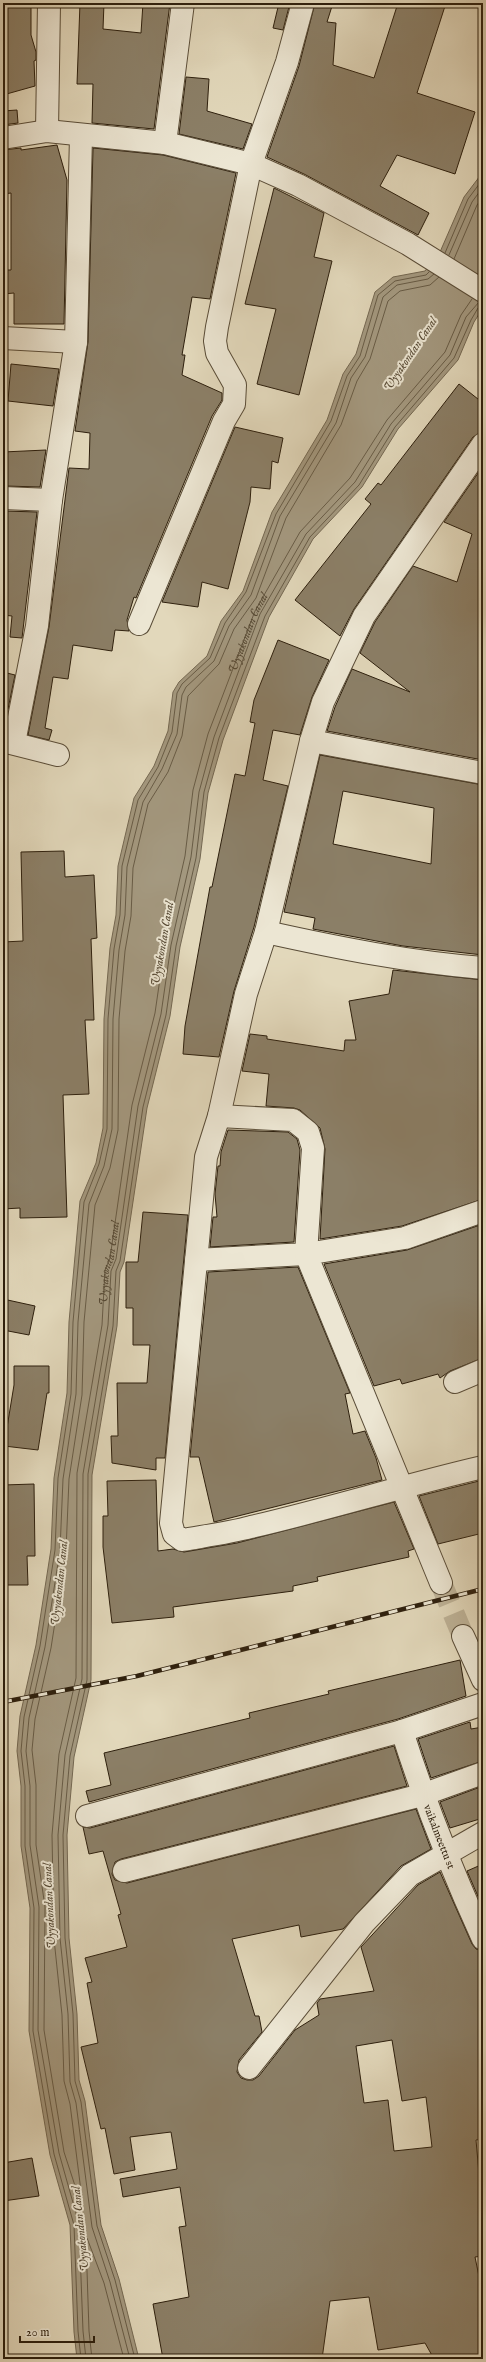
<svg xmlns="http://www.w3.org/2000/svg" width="486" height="2362" font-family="'IM FELL English',serif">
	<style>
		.water { fill: #a49980; stroke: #746852 }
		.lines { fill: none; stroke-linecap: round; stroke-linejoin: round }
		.shore { stroke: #685c46; stroke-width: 1 }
		.building { fill: #8b7f67; stroke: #2d1f0d; fill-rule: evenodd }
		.minor-tunnel { stroke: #beb398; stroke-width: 22; stroke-dasharray: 22 11; stroke-linecap: butt }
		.minor-casing { stroke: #5a4d38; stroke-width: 24 }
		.minor { stroke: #ece6d3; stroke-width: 22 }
		.rail-casing { stroke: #2d1f0d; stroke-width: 4.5 }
		.rail { stroke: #ece6d3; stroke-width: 3; stroke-dasharray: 9; stroke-linecap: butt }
		.labels { text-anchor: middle; stroke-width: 4; stroke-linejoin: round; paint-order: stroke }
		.street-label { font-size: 11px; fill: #2d1f0d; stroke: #ece6d3 }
		.water-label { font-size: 12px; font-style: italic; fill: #574a35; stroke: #ece6d3 }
	</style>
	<rect width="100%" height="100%" fill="#e2d8bb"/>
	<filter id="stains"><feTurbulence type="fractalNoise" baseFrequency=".005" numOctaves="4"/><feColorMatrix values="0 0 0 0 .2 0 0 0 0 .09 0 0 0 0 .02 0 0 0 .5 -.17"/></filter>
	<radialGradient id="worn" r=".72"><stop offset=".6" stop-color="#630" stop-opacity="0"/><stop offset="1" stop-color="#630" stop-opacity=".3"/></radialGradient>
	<path class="water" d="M483 172V308L474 322 458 360 398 429 362 487 313 539 269 617 223 740 208 793 200 859 180 947 170 1016 147 1108 124 1262 120 1272 117 1326 92 1475 91 1680 74 1757 67 1835 69 1938 77 2014 79 2080 85 2101 101 2225 119 2279 139 2359H77L74 2332 70 2225 50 2155 29 2031 30 1908 21 1846V1786L17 1751 20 1716 36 1645 51 1549 54 1478 67 1393 69 1322 80 1201 96 1163 103 1128 104 1019 110 948 116 915 118 866 134 798 154 766 168 731 173 692 179 682 207 656 221 621 243 591 272 512 327 420 343 374 356 354 375 292 393 277 425 271 440 252 464 197Z"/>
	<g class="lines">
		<g class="shore">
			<path d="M445 253 468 199 483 179"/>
			<path d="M449 255 472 202 483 187"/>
			<path d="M454 259 477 205 483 197"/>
			<path id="s1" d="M439 277 430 285 400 291 388 301 370 359 357 381 341 425 286 518 256 598 234 629 219 664 188 696 182 736 168 772 148 804 133 868 131 916 125 951 119 1019 118 1130 110 1168 95 1205 84 1322 82 1395 69 1479 66 1551 51 1648 35 1719 32 1750 36 1785V1845L45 1907 44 2030 64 2152 80 2201 82 2199 70 2104 64 2081 62 2015 54 1939 52 1835 59 1754 76 1678 77 1473 102 1325 105 1270 110 1258 132 1105 155 1013 165 944 185 856 193 790 208 734 255 611 300 532 350 478 387 420 445 352 461 315 472 299"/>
			<path d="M81 2359 78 2331 74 2225 54 2154 33 2031 34 1908 25 1846V1786L21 1751 24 1717 40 1646 55 1550 58 1478 71 1394 73 1322 84 1202 99 1164 107 1129 108 1019 114 949 120 915 122 866 138 800 158 767 172 732 177 693 182 684 210 658 225 623 246 592 276 514 331 421 347 376 360 356 378 295 395 281 426 275 429 272"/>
			<path d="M86 2359 83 2331 79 2224 59 2153 38 2030 39 1907 30 1845V1786L26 1751 29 1718 45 1647 60 1550 63 1479 76 1394 78 1322 89 1204 104 1166 112 1129 113 1019 119 950 125 915 127 867 143 802 162 769 177 734 182 695 186 687 214 661 229 626 251 595 280 516 336 423 351 378 365 357 383 297 397 285 428 279 434 274"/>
			<path d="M92 2359 89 2331 86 2240 87 2238 104 2283 124 2359"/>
			<path d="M130 2359 110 2282 92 2227 76 2103 70 2082 68 2014 60 1938 58 1835 65 1755 82 1679 83 1474 108 1325 111 1271 116 1259 138 1106 161 1014 171 945 191 857 199 792 214 737 260 614 306 534 355 482 391 424 450 355 466 317 479 302"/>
			<path d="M135 2359 115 2280 97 2226 81 2102 75 2081 73 2014 65 1938 63 1835 70 1756 87 1680 88 1474 113 1326 116 1271 120 1261 143 1107 166 1015 176 946 196 858 204 792 219 738 265 616 310 537 359 485 395 427 454 358 471 320 478 308 483 306"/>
		</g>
	</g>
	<path class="building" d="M3 3H31V35L36 52V60L34 61 35 86 3 95Z
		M80 3H104L103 29 141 33 143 3H170L154 129 92 123 93 84H77Z
		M279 3H290L283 30 273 28Z
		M315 3H333L327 22 336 23 333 65 374 78 398 3H446L417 93 475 112 455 174 397 155 380 186 429 213 418 235 304 174 267 157 299 66Z
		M186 77 209 79 207 111 252 124 243 149 179 134Z
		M17 110 18 123 3 125V111Z
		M57 145 67 180 64 324H14V293L3 294V270H11V193L3 194V150L21 148V150Z
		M93 148 163 155 236 173 210 299 192 297 182 355H185L182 375 222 393V400L212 416 136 598 134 597 127 620 129 631 115 630 112 651 73 645 68 679 53 677 45 728 52 730 49 740 28 735 49 627 69 468 89 469 90 433 75 431 88 342Z
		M274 188 324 213 314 257 332 261 299 395 257 384 276 309 245 304Z
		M11 364 59 369 53 406 8 401Z
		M459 384 483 403V432L473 437 354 609 340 636 295 600 371 504 365 499 378 483 381 485Z
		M235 427 283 438 278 463 272 461 270 489 251 487 250 502 228 589 202 582 198 607 162 602Z
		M46 450 40 487 5 486 3 452Z
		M483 466V760L327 731 335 707 352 669 410 692 360 653 375 622 413 566 457 582 472 534 444 522Z
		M5 511 37 512 22 638 10 637 12 616 3 615V558L7 559Z
		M278 640 329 660 312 697 300 735 273 730 263 780 288 786 254 927 234 991 219 1057 183 1054 185 1026 210 887H212L235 774 245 776 255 723 250 722 254 700Z
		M3 672 15 675 8 709 3 707Z
		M320 755 483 785V955L403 946 313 929 315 918 284 912ZM343 791 434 808 431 864 333 844Z
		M64 851 65 877 94 875 97 938 91 939 94 1020H85L89 1094 63 1095 67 1217 20 1218V1208L3 1209V942L23 941 21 852Z
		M393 970 483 980V1199L402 1226 320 1239 325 1149 320 1128 300 1110 294 1108 266 1106 269 1074 242 1071 250 1034 267 1036V1039L344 1051 345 1040H356L349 1001 389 994Z
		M228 1130 288 1132 297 1139 300 1150 294 1242 210 1247 213 1217H217L215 1194 218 1166H220L221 1152Z
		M143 1212 188 1215 165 1458H156V1470L112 1463 111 1436H118L117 1383H147L150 1345H133V1308H126V1262H138Z
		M483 1224V1358L450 1371 440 1378 438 1374 402 1384 400 1379 374 1386 324 1264 407 1250Z
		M298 1267 350 1393 345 1394 353 1434 365 1431 376 1458 382 1480 214 1522 199 1457H190L208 1272Z
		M3 1299 35 1306 29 1335 3 1330Z
		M14 1366H49V1393H47L38 1450 4 1446 14 1385Z
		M156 1480 158 1551 173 1549 184 1552 237 1543 394 1502 414 1549 408 1551 409 1557 317 1577 318 1581 293 1586V1591L173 1607 174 1617 112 1623 103 1547V1516H108L107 1481Z
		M483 1480V1533L438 1544 419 1496Z
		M34 1484 35 1556H27L28 1585H3V1485Z
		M460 1660 466 1696 398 1719 89 1802 86 1791 111 1785 104 1753 250 1718 249 1713 329 1694 328 1691Z
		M470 1722 471 1729 483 1727V1761L431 1778 418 1739Z
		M394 1746 407 1786 121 1859 115 1862 112 1874 115 1880 127 1883 416 1809 431 1849 401 1866 343 1929 301 1937 299 1925 232 1939 255 2016H259L262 2032 239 2060 237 2072 241 2078 247 2080H253L259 2076 295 2030 319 2015 317 2003 320 1999 374 1991 361 1947 418 1885 440 1872 472 1944 476 1949 483 1951V2139L476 2140 483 2219V2256L475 2257 483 2296V2359H434L425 2343 378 2350 369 2297 330 2301 322 2359H163L153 2304 189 2297 179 2227 186 2226 180 2187 123 2197 120 2179 177 2169 171 2132 130 2137 135 2170 114 2174 105 2128 101 2129 81 2047 98 2043 87 1983 92 1982 85 1958 127 1947 118 1915 121 1914 103 1851 89 1854 83 1827 90 1828ZM392 2040 402 2101 426 2097 432 2147 394 2151 388 2100 364 2103 356 2046Z
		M483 1786V1818L450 1828 440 1802Z
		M483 1864V1908L467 1871Z
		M32 2158 39 2196 3 2201V2163Z"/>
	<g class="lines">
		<path class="minor-tunnel" d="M441 1583 463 1636"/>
		<defs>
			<g id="minor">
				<path d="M47 131 49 3"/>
				<path d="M3 138 47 131 165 143 251 164 298 185 408 244 483 291"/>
				<path d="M165 143 183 3"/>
				<path d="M3 338 76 342"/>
				<path d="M483 444 364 616 323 702 311 741 266 932 246 994 219 1116 206 1157 171 1523 174 1534 182 1540C205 1536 229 1533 251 1527 329 1509 405 1485 483 1467"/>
				<path d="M3 498 51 500"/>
				<path d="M139 624 224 421 234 404 235 385 217 353 215 341 217 327 251 164 287 62 303 3"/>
				<path d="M3 741 58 755"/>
				<path d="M311 741 483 773"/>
				<path d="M14 743 37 626 51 500 76 342 81 136"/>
				<path d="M266 932C338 948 409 962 483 968"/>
				<path d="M196 1260 306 1254 313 1148 308 1132 293 1120 219 1116"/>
				<path d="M455 1382 483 1370"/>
				<path d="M441 1583 306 1254 405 1238 483 1211"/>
				<path d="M463 1636 483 1680"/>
				<path id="s2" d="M402 1731C425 1803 452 1871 483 1939"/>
				<path d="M87 1816 402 1731 483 1704"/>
				<path d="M124 1871 422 1795 483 1773"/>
				<path d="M249 2068 364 1923 410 1875 483 1833"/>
			</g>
		</defs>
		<use href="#minor" class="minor-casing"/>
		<use href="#minor" class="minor"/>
		<defs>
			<path id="rail" d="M3 1702 137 1676 483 1589"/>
		</defs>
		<use href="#rail" class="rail-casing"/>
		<use href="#rail" class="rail"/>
	</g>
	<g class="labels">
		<g class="street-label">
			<text dy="4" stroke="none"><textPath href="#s2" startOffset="112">vaikalmeettu st</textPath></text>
		</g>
		<g class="water-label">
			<text transform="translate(410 354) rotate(-56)" y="4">Uyyakondan Canal</text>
			<text dy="4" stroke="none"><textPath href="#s1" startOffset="3629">Uyyakondan Canal</textPath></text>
			<text transform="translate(162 944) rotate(-80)" y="4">Uyyakondan Canal</text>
			<text dy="4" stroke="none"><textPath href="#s1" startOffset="2981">Uyyakondan Canal</textPath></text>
			<text transform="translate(59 1583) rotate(-84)" y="4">Uyyakondan Canal</text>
			<text transform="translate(49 1906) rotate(-93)" y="4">Uyyakondan Canal</text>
			<text transform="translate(80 2229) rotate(-96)" y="4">Uyyakondan Canal</text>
		</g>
	</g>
	<rect width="486" height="2362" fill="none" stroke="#e2d8bb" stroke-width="16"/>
	<rect x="4" y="4" width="478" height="2354" fill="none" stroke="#2d1f0d" stroke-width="2"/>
	<rect x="8" y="8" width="470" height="2346" fill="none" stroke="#2d1f0d"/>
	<path d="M20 2336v6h74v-6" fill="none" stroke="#2d1f0d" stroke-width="2"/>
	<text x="26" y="2336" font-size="12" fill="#2d1f0d" stroke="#ece6d3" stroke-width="3" paint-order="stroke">20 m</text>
	<rect width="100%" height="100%" filter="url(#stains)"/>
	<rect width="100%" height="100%" fill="url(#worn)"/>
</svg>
